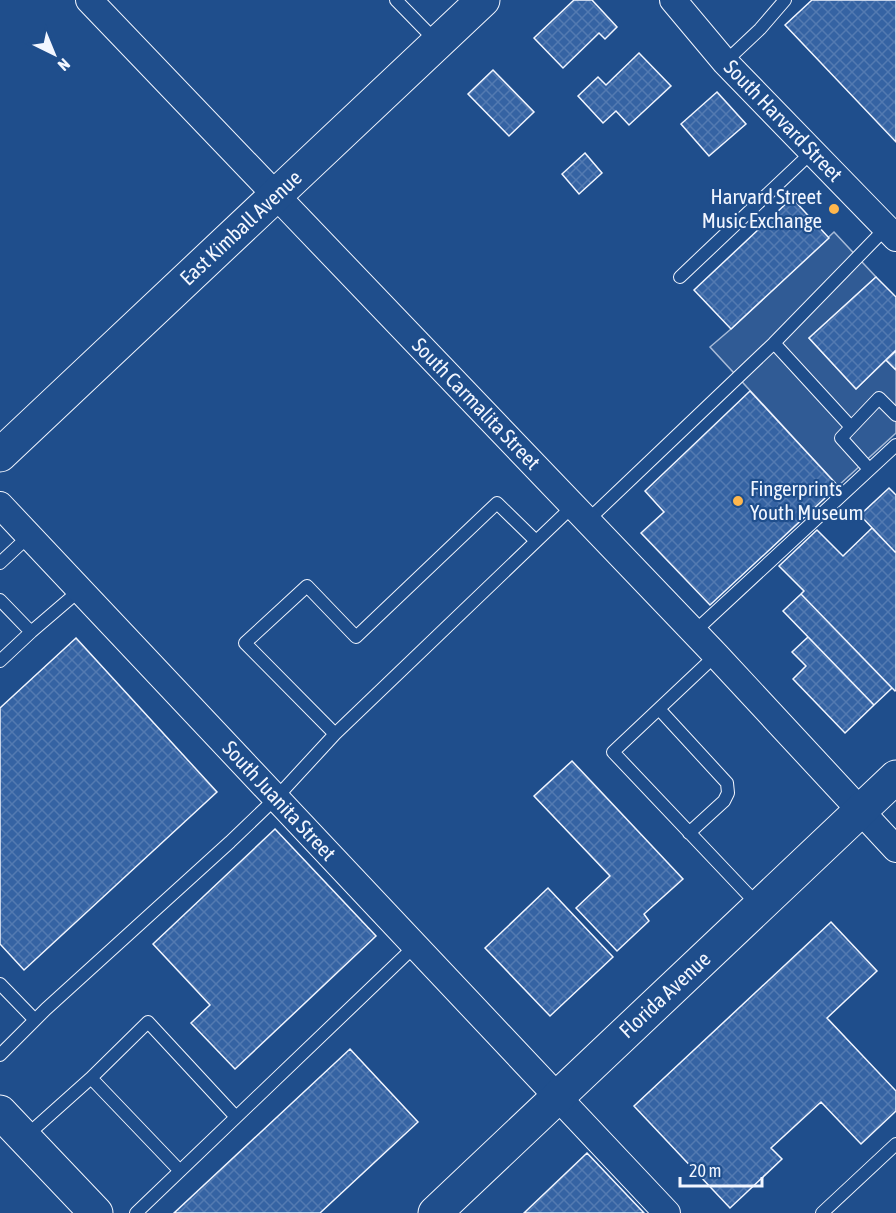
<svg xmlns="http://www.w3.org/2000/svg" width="896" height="1213" font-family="'Asap Condensed',sans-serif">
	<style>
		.parking { fill: #305b95; stroke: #a8bbd7; stroke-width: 1.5 }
		.building { fill: url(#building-cross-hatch); stroke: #f2f6ff; stroke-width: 1.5 }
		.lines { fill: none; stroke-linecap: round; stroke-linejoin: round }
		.lane-casing { stroke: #f2f6ff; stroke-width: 14 }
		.street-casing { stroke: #f2f6ff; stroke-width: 28 }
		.secondary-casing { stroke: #f2f6ff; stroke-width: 35 }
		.primary-casing { stroke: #f2f6ff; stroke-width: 35 }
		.lane { stroke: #1f4e8c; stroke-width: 12 }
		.street { stroke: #1f4e8c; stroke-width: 26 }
		.secondary { stroke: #1f4e8c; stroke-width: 33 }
		.primary { stroke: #1f4e8c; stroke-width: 33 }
		.poi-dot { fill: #ffb74d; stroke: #1f4e8c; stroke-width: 2 }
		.labels { text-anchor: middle; stroke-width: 4.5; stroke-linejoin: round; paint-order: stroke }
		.street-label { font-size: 21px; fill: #f2f6ff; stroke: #1f4e8c }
		.poi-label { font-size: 21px; fill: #f2f6ff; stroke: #1f4e8c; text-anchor: end }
	</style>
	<defs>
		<pattern id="building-cross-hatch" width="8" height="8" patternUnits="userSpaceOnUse" patternTransform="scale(1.5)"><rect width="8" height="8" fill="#3563a3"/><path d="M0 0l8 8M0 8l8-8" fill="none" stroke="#537ab1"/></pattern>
	</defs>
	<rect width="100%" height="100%" fill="#1f4e8c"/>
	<path class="parking" d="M834 232 876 277 809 338 856 389 886 360 896 370V433L838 486 710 347 731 329Z"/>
	<path class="building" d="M574 0H592L617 27 605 39 599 33 563 68 534 38Z
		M812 0H896V142L785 25Z
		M639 53 671 86 629 125 616 111 603 123 578 96 598 77 606 85Z
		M493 70 534 112 509 136 468 94Z
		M717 92 746 124 709 156 681 124Z
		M585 153 602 173 579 194 562 174Z
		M792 198 829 238 731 329 694 290Z
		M876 277 896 297V350L856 389 809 338Z
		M896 351V370L886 360Z
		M750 391 838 486 710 605 641 533 664 512 645 491Z
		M889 488 896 495V553L860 515Z
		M872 528 896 553V690L895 691 801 594 804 591 779 566 817 530 843 556Z
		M801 594 892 688 874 705 783 611Z
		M808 637 874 705 845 733 793 679 806 666 792 652Z
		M76 638 217 792 24 970 0 944V708Z
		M572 761 683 879 644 914 649 921 617 951 576 908 610 876 534 796Z
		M275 829 376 936 235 1069 191 1023 210 1005 153 944Z
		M548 888 613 957 550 1016 485 948Z
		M831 922 877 971 827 1018 896 1091V1111L861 1144 821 1102 771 1148 782 1159 730 1208 634 1106Z
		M350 1049 418 1122 320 1213H174Z
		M587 1153 644 1213H524Z"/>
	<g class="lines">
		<defs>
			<path id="lane" d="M396 0 437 42
				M725 62 760 29 785 0
				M680 277 812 152
				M851 427 774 343 886 228
				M869 469 841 438 879 398 896 415
				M587 521 774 343
				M0 563 29 536
				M0 600 31 632 80 590
				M694 632 896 445
				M716 655 613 752 758 905
				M0 661 31 632
				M659 709 727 783 728 793 724 801 689 833
				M335 734 245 643 307 586 356 637 497 503 536 541
				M0 984 35 1020
				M0 1055 46 1009 230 842 276 798 335 734 573 506
				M25 1137 91 1078
				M180 1171 91 1078 148 1022 236 1117
				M136 1213 415 946
				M822 1213 896 1144"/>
			<path id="street" d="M89 0 716 655 896 849
				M673 0 725 62 896 238
				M0 505 667 1213"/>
			<path id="secondary" d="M0 455 483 0
				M0 1112 96 1213"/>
			<path id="primary" d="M435 1213 896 777"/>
		</defs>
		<use href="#lane" class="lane-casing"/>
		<use href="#street" class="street-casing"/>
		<use href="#secondary" class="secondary-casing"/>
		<use href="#primary" class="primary-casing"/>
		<use href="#lane" class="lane"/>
		<use href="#street" class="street"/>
		<use href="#secondary" class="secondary"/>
		<use href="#primary" class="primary"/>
	</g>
	<g class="poi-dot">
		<circle cx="834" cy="209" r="6"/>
		<circle cx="738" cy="501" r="6"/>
	</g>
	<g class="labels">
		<g class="street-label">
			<text transform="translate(783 121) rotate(46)" y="7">South Harvard Street</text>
			<text transform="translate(241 228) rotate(-43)" y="7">East Kimball Avenue</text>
			<text transform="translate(476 404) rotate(46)" y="7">South Carmalita Street</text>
			<text transform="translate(279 801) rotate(47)" y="7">South Juanita Street</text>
			<text transform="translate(665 995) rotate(-43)" y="7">Florida Avenue</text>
		</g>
		<g class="poi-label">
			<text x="822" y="204">Harvard Street<tspan x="822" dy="24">Music Exchange</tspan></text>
			<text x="750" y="496" text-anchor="start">Fingerprints<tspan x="750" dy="24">Youth Museum</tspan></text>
		</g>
	</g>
	<g transform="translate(54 54) rotate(137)" stroke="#1f4e8c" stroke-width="4.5" paint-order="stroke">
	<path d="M0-4.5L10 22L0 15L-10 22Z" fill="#f2f6ff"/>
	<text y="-9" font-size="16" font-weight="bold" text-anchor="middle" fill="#f2f6ff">N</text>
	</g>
	<path d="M680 1177v9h82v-9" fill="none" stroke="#f2f6ff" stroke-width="3"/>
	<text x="689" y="1177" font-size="18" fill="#f2f6ff" stroke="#1f4e8c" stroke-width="4.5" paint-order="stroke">20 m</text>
</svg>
